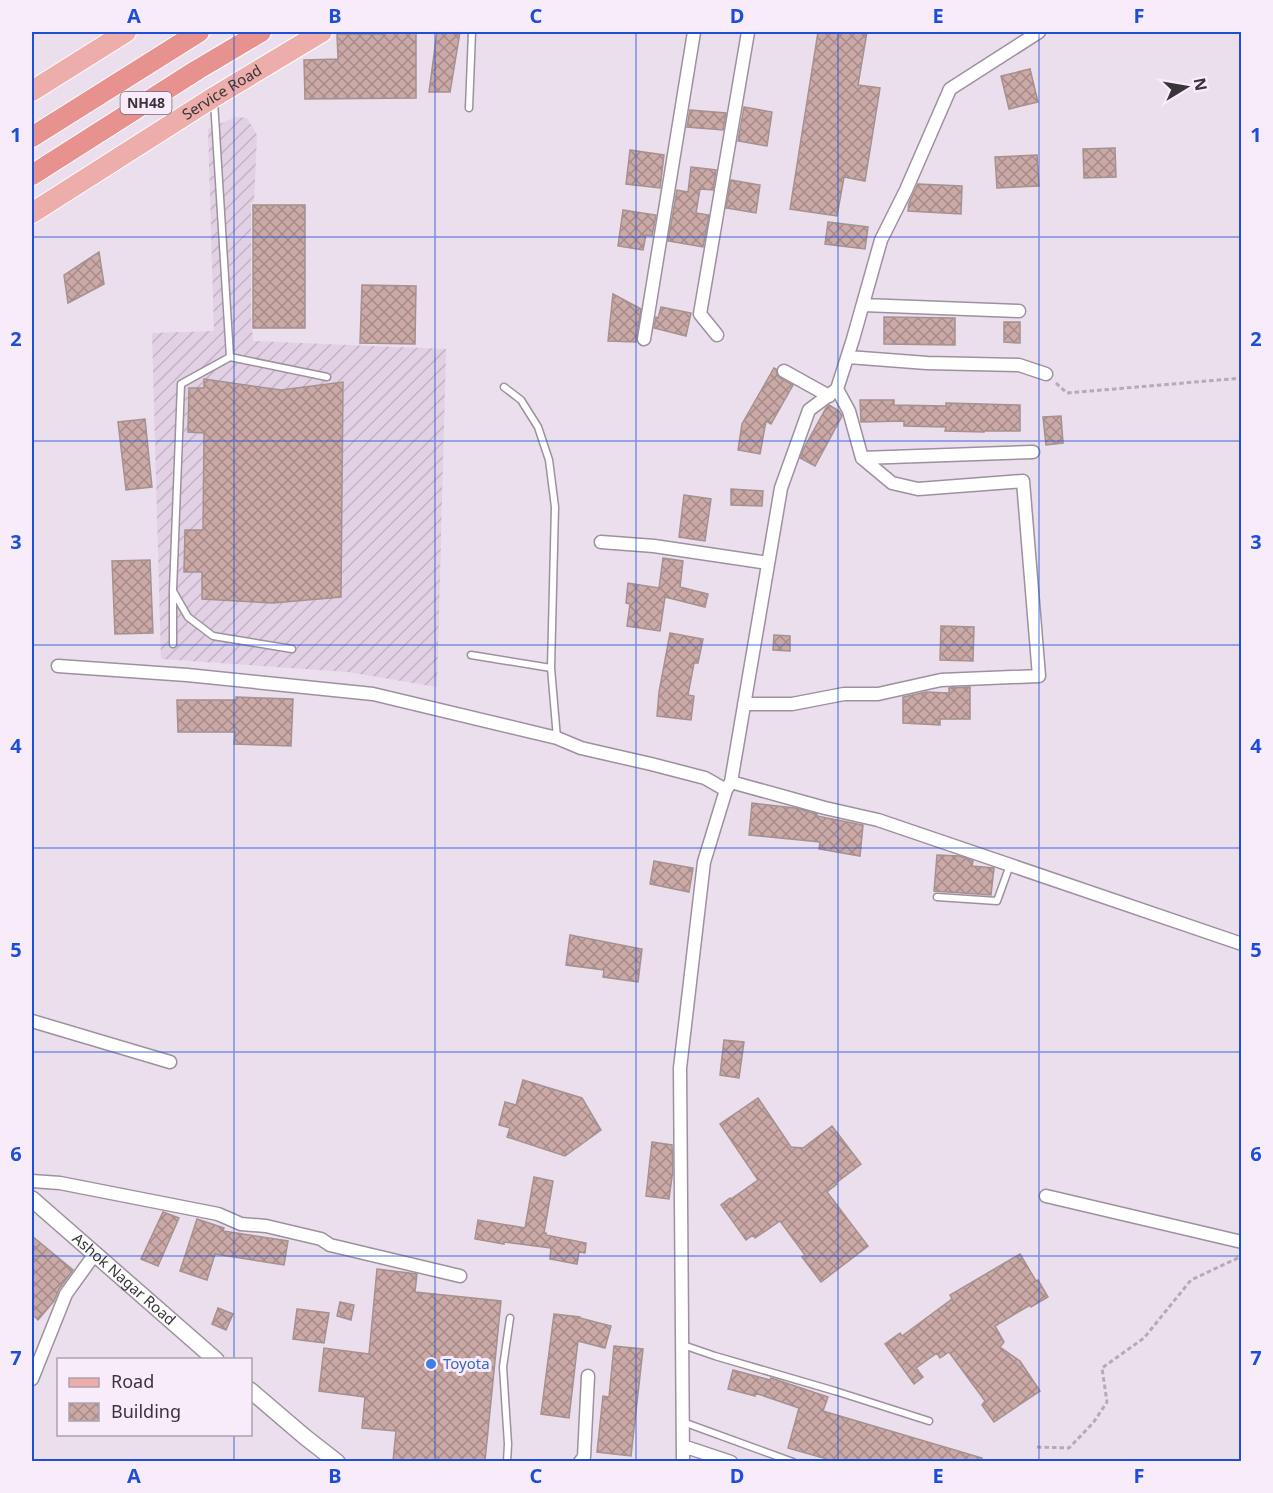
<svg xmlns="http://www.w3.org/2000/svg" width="1273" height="1493" font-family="'Noto Sans',sans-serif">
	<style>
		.industrial { fill: url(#industrial-furrows) }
		.building { fill: url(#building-cross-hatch); stroke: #a49190; stroke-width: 1.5 }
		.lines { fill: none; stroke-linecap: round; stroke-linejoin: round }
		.service-casing { stroke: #9d919e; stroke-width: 9 }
		.minor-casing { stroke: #9d919e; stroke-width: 15 }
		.tertiary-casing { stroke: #9d919e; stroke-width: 18 }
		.primary-casing { stroke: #fff; stroke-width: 22 }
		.trunk-casing { stroke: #fff; stroke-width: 22 }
		.path { stroke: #b5aab6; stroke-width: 3; stroke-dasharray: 4.5 3; stroke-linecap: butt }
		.service { stroke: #fff; stroke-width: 6 }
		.minor { stroke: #fff; stroke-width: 12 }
		.tertiary { stroke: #fff; stroke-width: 15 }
		.primary { stroke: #edadaa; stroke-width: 20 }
		.trunk { stroke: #e7928e; stroke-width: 20 }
		.grid { fill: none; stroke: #1d4ed8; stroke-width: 1.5; stroke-opacity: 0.55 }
		.shop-dot { fill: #3f7fe0; stroke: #f9ecfa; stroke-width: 2 }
		.labels { text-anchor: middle; stroke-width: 6; stroke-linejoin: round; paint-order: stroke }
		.shield { fill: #f9ecfa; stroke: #736b73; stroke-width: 1.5 }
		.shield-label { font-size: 14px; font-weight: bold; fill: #393439 }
		.street-label { font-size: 15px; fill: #393439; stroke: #f9ecfa }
		.shop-label { font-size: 15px; fill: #366cbe; stroke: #f9ecfa; text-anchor: start }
		.neatline { fill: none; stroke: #1d4ed8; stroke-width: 2 }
		.grid-label { font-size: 20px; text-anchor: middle; font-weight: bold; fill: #1d4ed8 }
	</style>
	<defs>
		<pattern id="industrial-furrows" width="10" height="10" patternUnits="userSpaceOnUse" patternTransform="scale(1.5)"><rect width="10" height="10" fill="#e2d0e4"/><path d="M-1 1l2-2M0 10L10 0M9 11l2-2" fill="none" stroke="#c3b3c4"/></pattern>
		<pattern id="building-cross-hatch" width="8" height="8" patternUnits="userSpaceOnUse" patternTransform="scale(1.5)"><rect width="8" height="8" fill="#cba9a7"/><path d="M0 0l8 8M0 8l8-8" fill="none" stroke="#a68a89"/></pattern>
	</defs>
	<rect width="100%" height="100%" fill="#ebdeed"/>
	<path class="industrial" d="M236 117 247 118 257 135 254 201 251 203V319L253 341 446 349 437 687 348 672 161 659 152 333 214 331 208 129Z"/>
	<path class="building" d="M384 32H416V98L305 99 304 60 338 59 337 34H384Z
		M437 32H460L450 92H429Z
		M818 32H867L858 85 880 88 865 181 844 177 837 216 790 209Z
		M1030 69 1038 102 1009 109 1001 76Z
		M744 107 772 112 767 146 738 141Z
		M690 110 726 113 723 130 687 127Z
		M1115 148 1116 177 1084 178 1083 149Z
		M630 150 664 155 660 188 626 184Z
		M1037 155 1039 186 997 188 995 157Z
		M691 167 716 170 713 190 700 189 696 213 709 215 703 247 668 241 677 190 688 192Z
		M731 180 760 185 756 213 726 208Z
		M918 184 962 186 961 214 908 211 909 203Z
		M253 205H305V328H253Z
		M623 210 656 215 652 236 646 235 643 250 618 246Z
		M828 222 868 227 865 249 825 244Z
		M99 252 104 284 68 303 64 275Z
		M362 285 416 286 415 344 360 343Z
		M613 294 641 309 636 342 608 341Z
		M661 307 691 313 686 336 654 328 656 317 658 318Z
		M884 317 955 318V345L884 344Z
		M1004 322H1020V343L1004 342Z
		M774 368 776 369 777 375 780 378 793 385 771 424 766 421 760 454 738 450 742 424Z
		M204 379 281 390 343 382 341 597 273 603 202 599V572H184L185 530H203L204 433 188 432 189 388H204Z
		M860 400H894V405L946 406V403L1020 405V431H984V432L945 431 946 427 904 426V421L861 422Z
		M829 405 839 411 842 416 815 466 800 458 804 448 826 408Z
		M1061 416 1063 443 1046 445 1043 417Z
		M145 419 152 487 126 490 118 422Z
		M731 489 763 491 762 506 731 505Z
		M684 495 711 499 705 541 679 537Z
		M663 558 683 561 680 587 708 594 705 607 665 597 660 631 627 626 630 604 626 603 628 583 659 588Z
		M150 560 153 633 115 634 112 561Z
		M941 626 974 627 973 661 940 660Z
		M670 633 703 639 698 663H694L688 695 694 696 691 720 657 716 659 692Z
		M774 635 790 636V651L773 650Z
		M970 687V719H940V725L903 723V697L926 692 949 693V688Z
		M236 697 293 699 291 746 234 744 235 732H178L177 700H236Z
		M752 803 795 808 817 814V816L863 825 860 856 819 849 820 842 749 835Z
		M937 855 960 856 973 861 972 866 994 868 991 895 934 891Z
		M654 861 693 868 689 892 650 884Z
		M570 935 642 949 638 982 603 977 604 970 566 965Z
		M724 1040 744 1042 739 1078 720 1075Z
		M523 1080 582 1098 601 1130 565 1156 507 1137 510 1128 499 1125 505 1102 516 1105Z
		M758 1098 791 1147 803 1148 832 1126 861 1164 836 1183 837 1184 827 1192 868 1246 821 1282 802 1257 805 1255 780 1221 755 1238 753 1235 746 1240 721 1205 730 1198 731 1199 758 1180 720 1124Z
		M652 1142 672 1145 673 1170 669 1199 646 1196Z
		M534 1177 553 1181 544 1233H546V1235L586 1243 585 1253 579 1252 577 1264 550 1259 551 1248 504 1242V1244L475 1239 478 1220 525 1228Z
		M163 1212 179 1218 158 1266 141 1259Z
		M197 1219 224 1228 223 1231 288 1241 284 1265 215 1254 207 1280 180 1271Z
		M32 1236 73 1270 59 1289 54 1301 38 1320 32 1314Z
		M1020 1254 1036 1281 1038 1280 1048 1297 1031 1307 1030 1305 995 1326 1004 1342 1000 1347 1020 1361 1040 1391 994 1422 982 1405 985 1401 949 1352 940 1358 937 1353 916 1368 923 1377 914 1384 885 1344 900 1333 902 1336 952 1299 950 1295Z
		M377 1269 417 1274 415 1292 501 1301 485 1461H393L396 1431 362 1428 365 1397 319 1391 324 1348 369 1354Z
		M340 1302 354 1305 351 1320 337 1316Z
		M218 1308 233 1314 226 1330 212 1324Z
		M297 1309 329 1313 324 1343 293 1339Z
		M554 1314 580 1317V1318L611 1326 605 1348 578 1341 569 1418 541 1414Z
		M614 1346 643 1349 631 1456 597 1452 603 1396 609 1397Z
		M733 1370 770 1380 771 1378 828 1397 823 1411 982 1458V1461H826L827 1459 788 1448 799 1408 755 1393V1396L728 1389Z"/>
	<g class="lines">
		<defs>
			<path id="service" d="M214 101 230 357 327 377
				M469 108 472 32
				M504 387 521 400 538 427 549 460 555 507 551 668
				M173 591 188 617 213 636 292 649
				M173 644V590L181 384 230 357
				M471 655 551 668 557 738
				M937 897 997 901 1010 865
				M683 1345 715 1356 835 1391 929 1421
				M683 1422 793 1462
				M507 1462 508 1444 503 1367 510 1318"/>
			<path id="minor" d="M863 305 1019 311
				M717 335 700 314 748 32
				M644 339 694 32
				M848 357 927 363 1019 365 1046 374
				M784 371 829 396
				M862 458 1033 452
				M601 542 654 546 768 563
				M58 666 187 675 373 694 557 738 581 748 651 764 705 778 726 790
				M744 704H792L844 694H878L941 680 1039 676 1023 481 918 489 892 483 862 458 849 411 837 389
				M731 782 825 808 878 820 1242 944
				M32 1021 170 1062
				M32 1181 60 1183 218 1214 241 1224 266 1226 321 1239 330 1245 460 1276
				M1046 1196 1242 1242
				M32 1379 66 1294 94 1255
				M683 1446 731 1462
				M580 1462 584 1457 588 1376
				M683 1462 680 1068 704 862 726 790 731 782 781 488 809 410 837 389 853 339 881 240 906 190 950 89 1039 32"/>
			<g id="tertiary">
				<path id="s1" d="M32 1199 216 1360"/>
				<path d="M250 1390 305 1437 337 1462"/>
			</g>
			<g id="primary">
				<path d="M32 91 126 32"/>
				<path id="s2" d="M32 213 214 97 322 32"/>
			</g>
			<path id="trunk" d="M32 137 199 32
				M32 175 197 70 261 32"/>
		</defs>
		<use href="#service" class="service-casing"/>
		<use href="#minor" class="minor-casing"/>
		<use href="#tertiary" class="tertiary-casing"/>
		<use href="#primary" class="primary-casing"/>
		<use href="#trunk" class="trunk-casing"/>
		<path class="path" d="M1056 383 1067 393 1242 378
			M1037 1447 1069 1448 1093 1423 1107 1402 1102 1368 1144 1338 1191 1280 1242 1256"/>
		<use href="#service" class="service"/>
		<use href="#minor" class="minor"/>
		<use href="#tertiary" class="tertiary"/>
		<use href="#primary" class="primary"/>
		<use href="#trunk" class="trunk"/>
	</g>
	<path class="grid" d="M234 32V1360M435 32V1462M636 32V1462M838 32V1462M1039 32V1462M32 237H1242M32 441H1242M32 645H1242M32 848H1242M32 1052H1242M32 1256H1242M234 1434V1462"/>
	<circle class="shop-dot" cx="431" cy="1364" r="6"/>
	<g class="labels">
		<rect class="shield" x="120.5" y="92" width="51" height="22" rx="4.5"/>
		<g class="shield-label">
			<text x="146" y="108">NH48</text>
		</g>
		<g class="street-label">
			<text dy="5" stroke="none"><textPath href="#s2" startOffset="225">Service Road</textPath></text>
			<text dy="5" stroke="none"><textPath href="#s1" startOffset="122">Ashok Nagar Road</textPath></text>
		</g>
		<g class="shop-label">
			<text x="443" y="1369">Toyota</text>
		</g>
	</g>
	<rect width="1273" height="1493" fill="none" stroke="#f9ecfa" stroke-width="66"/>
	<rect x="57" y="1358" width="195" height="78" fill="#f9ecfa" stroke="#aca2ad" stroke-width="1.5"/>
	<rect x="69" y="1378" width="30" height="9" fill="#edadaa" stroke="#aca2ad" stroke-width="1.5"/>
	<text x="111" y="1388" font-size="18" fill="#393439">Road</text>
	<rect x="69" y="1403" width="30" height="18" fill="url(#building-cross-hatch)" stroke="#aca2ad" stroke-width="1.5"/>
	<text x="111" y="1418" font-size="18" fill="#393439">Building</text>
	<g transform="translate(1186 87) rotate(79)" stroke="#f9ecfa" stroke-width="4.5" paint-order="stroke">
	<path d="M0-4.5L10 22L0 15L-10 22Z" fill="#393439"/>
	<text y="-9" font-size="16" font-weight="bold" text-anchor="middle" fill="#393439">N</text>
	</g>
	<rect x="33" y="33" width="1207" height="1427" class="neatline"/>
	<g class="grid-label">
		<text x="134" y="23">A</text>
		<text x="335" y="23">B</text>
		<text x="536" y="23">C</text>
		<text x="737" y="23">D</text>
		<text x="938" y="23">E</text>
		<text x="1139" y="23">F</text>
		<text x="16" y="142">1</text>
		<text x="1256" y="142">1</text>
		<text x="16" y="346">2</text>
		<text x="1256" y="346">2</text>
		<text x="16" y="549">3</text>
		<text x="1256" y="549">3</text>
		<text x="16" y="753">4</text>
		<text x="1256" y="753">4</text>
		<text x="16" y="957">5</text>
		<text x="1256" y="957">5</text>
		<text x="16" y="1161">6</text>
		<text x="1256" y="1161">6</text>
		<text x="16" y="1365">7</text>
		<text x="1256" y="1365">7</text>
		<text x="134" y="1483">A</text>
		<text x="335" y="1483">B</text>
		<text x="536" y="1483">C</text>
		<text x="737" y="1483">D</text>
		<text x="938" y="1483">E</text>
		<text x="1139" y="1483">F</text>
	</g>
</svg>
